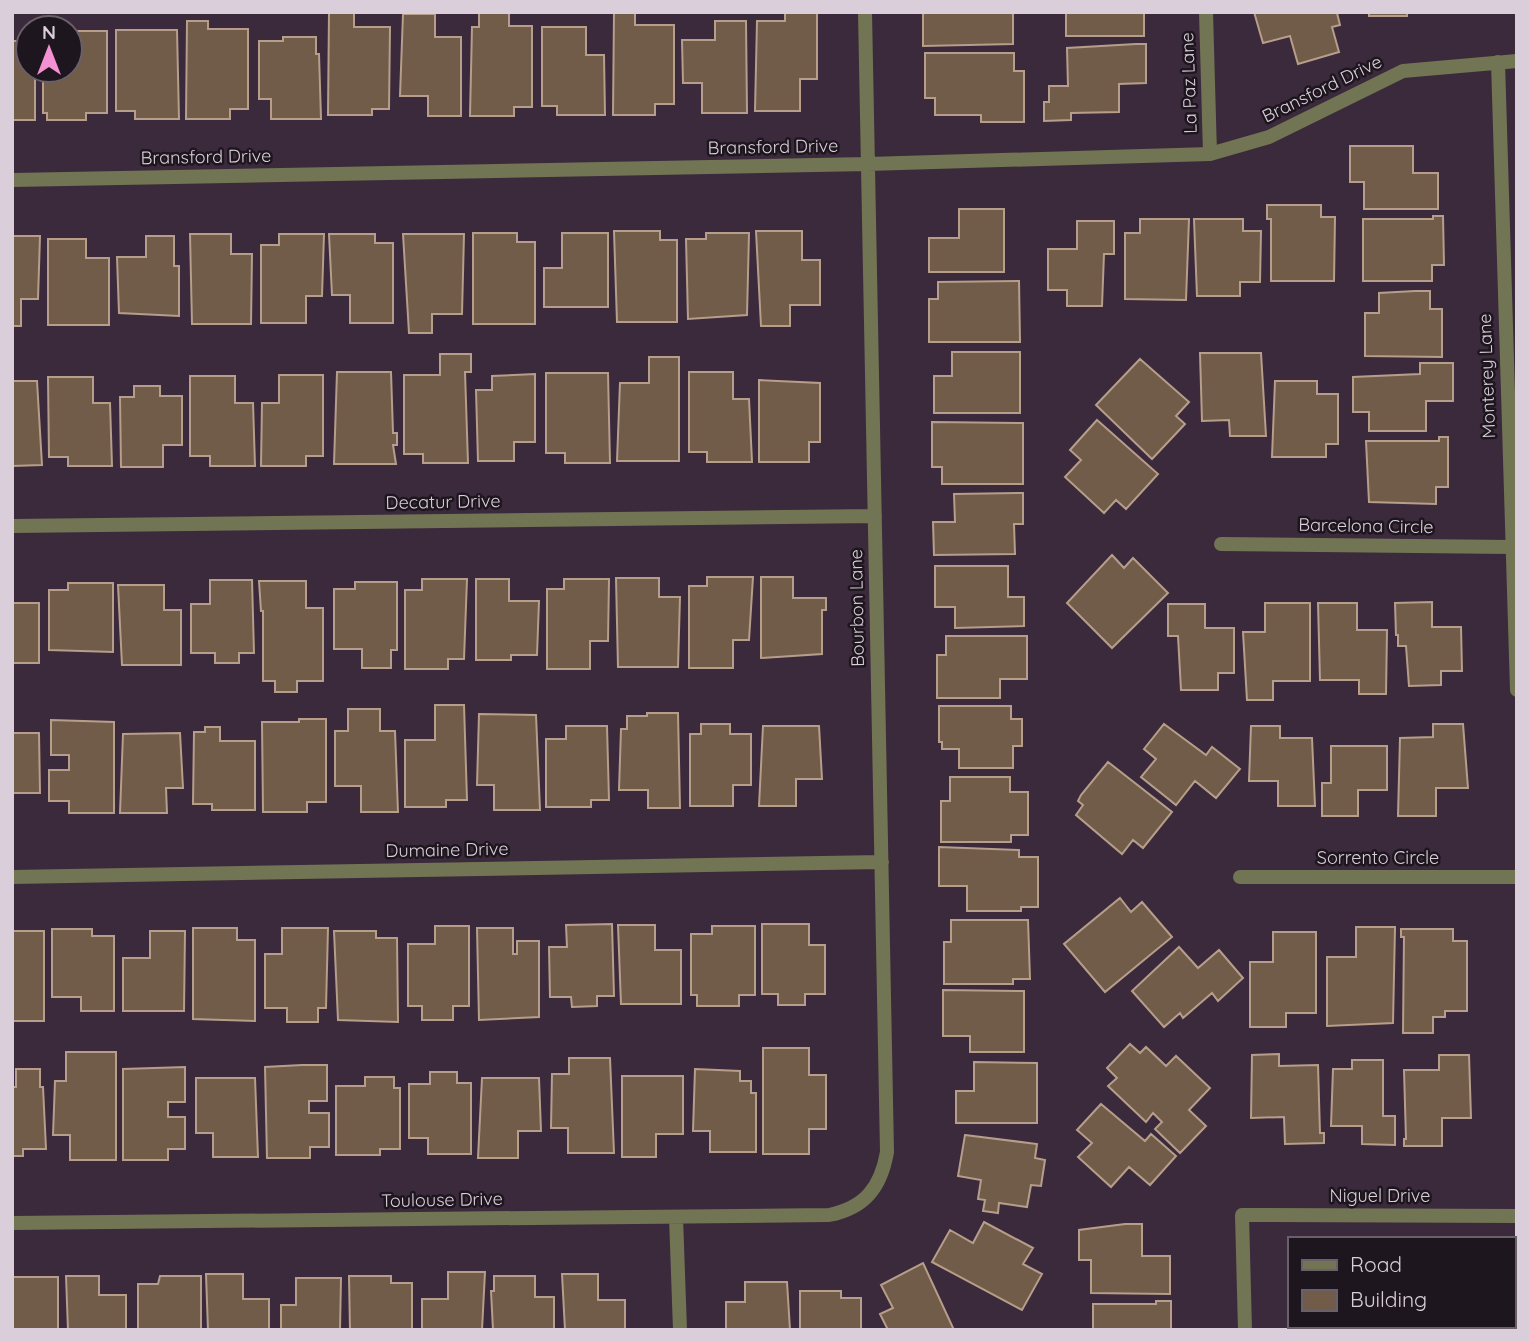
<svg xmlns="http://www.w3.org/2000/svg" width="1529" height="1342" font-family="Quicksand,sans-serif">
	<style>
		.building { fill: #715b49; stroke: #b69e8a; stroke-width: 2 }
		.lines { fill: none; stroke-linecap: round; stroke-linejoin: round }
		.minor { stroke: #717553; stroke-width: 14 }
		.labels { text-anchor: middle; stroke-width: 5; stroke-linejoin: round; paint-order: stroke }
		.street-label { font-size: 18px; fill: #d9ced9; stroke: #1e161e }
	</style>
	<rect width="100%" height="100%" fill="#3b2a3c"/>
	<path class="building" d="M329 12H354V27H390L389 109H372V115H328Z
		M479 12H509V26H532V107H514V116H470L472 27H479Z
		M614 12H635V25H674V104H655V115H613Z
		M785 12H817V79H800V111H755L757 21H785Z
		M923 12H1013V44L923 46Z
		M1066 12H1144V36H1066Z
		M1254 12 1337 13 1340 25 1332 27 1339 52 1298 64 1290 36 1263 43Z
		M1369 12H1407V16H1369Z
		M403 14H435V37H461V116H428V96H400Z
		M187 21H208V29H248V109H230V119H186Z
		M715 21H746L747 113H702V83H683L682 40H715Z
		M542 27H586V55H604L605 115H557V106H542Z
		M116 30H177L179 119H135V111H116Z
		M77 31H107V113H86V120H47V113H43V70H70V48H77Z
		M283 37H316V54H319L321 119H271V99H259V41H283Z
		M12 41H28V70H35V120H12Z
		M1136 44H1146V83L1119 84V112L1071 113V120L1044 121V102H1049V86H1068L1067 48Z
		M925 53H1014V71H1024V122H981V115H935V98H925Z
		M1350 146H1413V173H1438V209H1364V182H1350Z
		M1267 205H1321V217H1335L1334 281H1271V219H1267Z
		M959 209H1004V272H929V238H959Z
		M1433 216H1443L1444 265H1432V281H1363V219H1433Z
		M1140 219H1189L1186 300 1125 299V233H1140Z
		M1194 219H1243V231H1261L1260 282H1240V296H1197Z
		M1077 221H1114V254H1104L1102 306H1067V290H1048V249H1077Z
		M614 231H660V240H677V322H617Z
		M756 231H802V260H820V305H790V326H761Z
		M473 233H517V242H535V324H473Z
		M562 233H608V307H544V268H562Z
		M706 233H749L747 315 688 319 686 239H706Z
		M190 234H231V254H252L251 324H192Z
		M279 234H324L322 296H306V323H261V245H279Z
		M329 234H375V243H393V323H350V295H332Z
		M403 234H464L462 314H432V333H409Z
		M12 236H40L38 299H21V326H12Z
		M146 236H174V266H179V316L119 313 117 257H146Z
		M48 239H86V258H109V325H48Z
		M1019 281 1020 342H929V299H938V282Z
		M1415 291H1430V309H1442V357L1365 356V313H1379V293Z
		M952 352H1020V413H934V376H952Z
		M1200 353H1261L1266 436H1230L1229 420 1202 421Z
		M440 354H471V372H465L468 463H423V454H404V375H440Z
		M649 357H679V461H617L620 383H649Z
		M1140 359 1189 402 1176 416 1185 424 1152 459 1096 405Z
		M1420 363H1453V401H1426V431H1369V412H1353V377L1420 374Z
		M337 372H391L393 433H397V445H393L396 464H334Z
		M689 372H733V399H749L752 462H707V452H689Z
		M546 373H608L610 463H565V453H546Z
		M535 374V442H514V461H478L476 390H492V376Z
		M279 375H323V456H306V466H261L262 403H279Z
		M190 376H235V403H253L255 466H210V456H190Z
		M48 377H93V403H110L112 466H68V457H49Z
		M759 380 820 383V442H809V462H759Z
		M12 381H37L42 465 12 466Z
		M1275 381H1317V394H1338V444H1326V457H1272Z
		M134 386H160V396H182V445H163V467H121L120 397H134Z
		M1097 420 1158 474 1126 509 1116 500 1104 513 1065 477 1081 460 1070 450Z
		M932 422 1023 423V484H942V467H932Z
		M1439 437H1448V487H1436V504L1369 502 1366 441H1439Z
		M1023 493V524H1014L1015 554 934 555 933 522H955L954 494Z
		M1112 555 1124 568 1133 558 1168 593 1112 648 1067 603Z
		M935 566H1008V597H1024V626L955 628V607H935Z
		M707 577H753L749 640H733V668H689V586H707Z
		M761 577H793V598H826V610H822V654L761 658Z
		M616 578H659V597H680L678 667H618Z
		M422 579H467L464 659H448V669H405V590H422Z
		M476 579H509V601H539L537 655H511V660H476Z
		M564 579H609L608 641H590V669H547V589H564Z
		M210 580H252L254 653H239V663H215V653H191V604H210Z
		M259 581H306V608H323V681H297V692H275V681H263V611H261Z
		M355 582H397V650H391V668H362V649H334V589H355Z
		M68 583H113V652L49 650V590H68Z
		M118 585H164V610H181V665H122Z
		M1432 602V627H1461L1462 671H1441V685L1409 686 1406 646H1398V635H1396L1395 603Z
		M12 603H39V663H12Z
		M1265 603H1310V681H1273V700H1247L1243 632H1265Z
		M1318 603H1357V630H1387L1386 694H1359V680H1320Z
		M1168 604H1205V628H1234V673H1218V690H1181L1178 636H1168Z
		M946 636H1027V679H1000V698H937V655H946Z
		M435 705H464L467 800H446V807H405V740H435Z
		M939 706H1011V719H1022V746H1013V768H959V749H942V742H939Z
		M348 709H380V731H395L398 812H361V786H335V731H348Z
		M647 713H678L680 808H648V790H619L621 729H627V716H647Z
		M479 714 536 715 540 810H494V785H477Z
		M299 719H326V802H307V812H263L262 722H299Z
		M51 720 114 722V813H69V801H49V770H69V755H51Z
		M701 724H730V734H751V785H733V806H690V734H701Z
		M1164 724 1206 755 1212 747 1240 769 1216 798 1195 781 1176 805 1141 777 1156 759 1144 749Z
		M1433 724H1463L1468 788H1436V816H1398L1400 738 1433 737Z
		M566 726H607L609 800H591V807H546V739H566Z
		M763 726H819L822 779H796V806H759Z
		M1251 726H1280V738H1312L1315 806H1278V781H1249Z
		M205 727H220V741H255V810H212V804H193L194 732H205Z
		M12 733H39L40 793H12Z
		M180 733 183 788H166L167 813H120L123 734Z
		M1331 746H1387V790H1358V816H1322V783H1331Z
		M1108 762 1172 812 1143 848 1133 840 1122 854 1076 815 1083 805 1078 801 1081 795Z
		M950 777H1010V792H1028V835H1011V842H941V801H950Z
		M939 847 1019 850V857H1038V907H1021V911H967V886H939Z
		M1120 898 1131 912 1142 902 1172 937 1105 992 1064 944Z
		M951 920H1028L1030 979H1013V984H944V942H951Z
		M612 924 614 996H597V1006L572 1007 571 997H550L549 947H567L566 925Z
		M762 924H809V945H825V994H805V1005H778V994H762Z
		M618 925H655V950H681V1004H621Z
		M435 926H469V1006H453V1020H422V1006H408V944H435Z
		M712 926H755V995H739V1006H697V995H691V934H712Z
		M1356 927H1395L1393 1023 1327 1026V957H1356Z
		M193 928H237V940H255V1021L193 1019Z
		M282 928H328L326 1008H318V1022H287V1008H265V954H282Z
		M477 928H513V954H517V941H539V1017L479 1020Z
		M52 929H92V936H114V1011H81V997H52Z
		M1401 929H1453V941H1467V1011H1445V1017H1433V1033H1403L1404 937H1401Z
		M12 931H44V1021H12Z
		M150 931H185L184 1011H123V958H150Z
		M334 931H376V938H397L398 1022 338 1020Z
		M1273 932H1316V1013H1286V1027H1250V962H1273Z
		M1179 947 1198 968 1219 950 1243 978 1218 1001 1212 993 1183 1018 1180 1013 1164 1027 1132 991Z
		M943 990 1024 991V1052H970V1036H943Z
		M1130 1044 1140 1053 1146 1047 1166 1066 1176 1056 1210 1088 1189 1110 1206 1126 1180 1153 1155 1129 1162 1122 1153 1113 1146 1122 1108 1086 1117 1078 1107 1068Z
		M763 1048H809V1075H826V1129H809V1154H763Z
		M66 1052H116V1160H70V1135H53L55 1081H66Z
		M1279 1054V1066L1318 1065 1320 1133H1324V1143L1285 1144 1284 1117 1251 1118 1252 1055Z
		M1439 1055H1469L1471 1118H1442V1146H1404V1139H1406L1404 1070H1439Z
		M569 1058H610L614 1153H568V1128H551L552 1074H569Z
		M1352 1060H1383V1116H1395V1145L1362 1144V1126H1331L1333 1069H1352Z
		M974 1062 1037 1063V1123H956V1091H974Z
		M302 1065H327V1101H309V1113H329V1147H310V1158H267L265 1067Z
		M185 1067V1102H168V1117H185V1149H168V1160H123V1069Z
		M16 1069H40V1087H43L46 1149H23V1156H12V1087H16Z
		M695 1069 740 1071V1081H751V1093H756V1152H710V1131H693Z
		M430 1072H457V1083H471V1154H428V1138H409V1084H430Z
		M622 1076H683V1134H656V1157H622Z
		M365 1077H394V1088H400V1149H380V1155H336V1086H365Z
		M196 1078H255L258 1157H213V1133H196Z
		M482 1078H539L541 1131H518V1158H478Z
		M1101 1104 1145 1141 1151 1134 1176 1156 1150 1185 1129 1167 1111 1187 1078 1157 1092 1143 1077 1130Z
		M965 1135 1037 1144 1035 1158 1045 1160 1041 1186 1031 1185 1027 1207 999 1203 998 1213 983 1211 985 1200 978 1199 981 1180 958 1176Z
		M984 1222 1033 1248 1023 1264 1042 1274 1022 1310 932 1262 950 1230 973 1243Z
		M1125 1224H1142V1256H1170V1294L1091 1293V1260H1079V1230Z
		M923 1263 954 1330H888L880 1314 893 1308 881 1285Z
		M448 1272H485L482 1330H422V1299H448Z
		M206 1274H243V1299H269V1330H208Z
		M562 1274H598V1300H625V1330H565Z
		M66 1276H99V1295H126V1330H68Z
		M160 1276H201V1330H138V1284H158Z
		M349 1276H391V1283H412V1330H350Z
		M494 1276H535V1297H554V1330H493L491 1291H494Z
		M13 1277H58V1330H12Z
		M296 1278H341L340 1330H281V1305H296Z
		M745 1282H787L790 1330H726V1302H745Z
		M800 1291H841V1298H861V1330H800Z
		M1288 1298 1289 1326H1341V1330H1288Z
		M1156 1301H1171V1330H1093V1304H1156Z
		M1360 1326H1429V1330H1360Z
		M1438 1326H1501V1330H1438Z"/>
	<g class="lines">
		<path class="minor" d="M1206 12 1210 154
			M1498 62 1517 690
			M12 180 868 164 1210 154 1269 137 1403 71 1517 61
			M12 526 875 516
			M1221 544 1511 547
			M12 877 882 862
			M1240 877H1517
			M676 1217 680 1330
			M12 1223 829 1215C865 1208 881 1187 887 1152L865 12
			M1245 1330 1242 1215 1517 1216"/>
	</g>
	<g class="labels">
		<g class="street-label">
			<text transform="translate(1189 83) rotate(-92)" y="6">La Paz Lane</text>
			<text transform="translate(1322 89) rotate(-26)" y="6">Bransford Drive</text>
			<text transform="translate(773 147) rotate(-1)" y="6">Bransford Drive</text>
			<text transform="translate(206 157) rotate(-1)" y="6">Bransford Drive</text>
			<text transform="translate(1487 376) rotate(-92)" y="6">Monterey Lane</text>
			<text transform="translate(443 502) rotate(-1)" y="6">Decatur Drive</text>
			<text transform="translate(1366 526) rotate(1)" y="6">Barcelona Circle</text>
			<text transform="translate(857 608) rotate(-91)" y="6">Bourbon Lane</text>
			<text transform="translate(447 850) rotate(-1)" y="6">Dumaine Drive</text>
			<text x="1378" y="864">Sorrento Circle</text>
			<text x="1380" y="1202">Niguel Drive</text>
			<text transform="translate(442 1200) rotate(-1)" y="6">Toulouse Drive</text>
		</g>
	</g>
	<rect width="1529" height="1342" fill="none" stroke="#d9ced9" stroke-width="28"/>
	<rect x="1288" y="1237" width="228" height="91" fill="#1e161e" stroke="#696069" stroke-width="2"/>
	<rect x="1302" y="1260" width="35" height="10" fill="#717553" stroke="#696069" stroke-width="2"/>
	<text x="1350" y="1272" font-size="21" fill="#d9ced9">Road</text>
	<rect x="1302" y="1290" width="35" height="21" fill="#715b49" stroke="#696069" stroke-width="2"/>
	<text x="1350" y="1307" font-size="21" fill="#d9ced9">Building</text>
	<g transform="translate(49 49)"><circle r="33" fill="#1e161e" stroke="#696069" stroke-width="2"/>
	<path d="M0-5L12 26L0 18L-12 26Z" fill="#f491d3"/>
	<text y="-10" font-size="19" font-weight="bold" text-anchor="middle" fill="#d9ced9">N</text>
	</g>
</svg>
